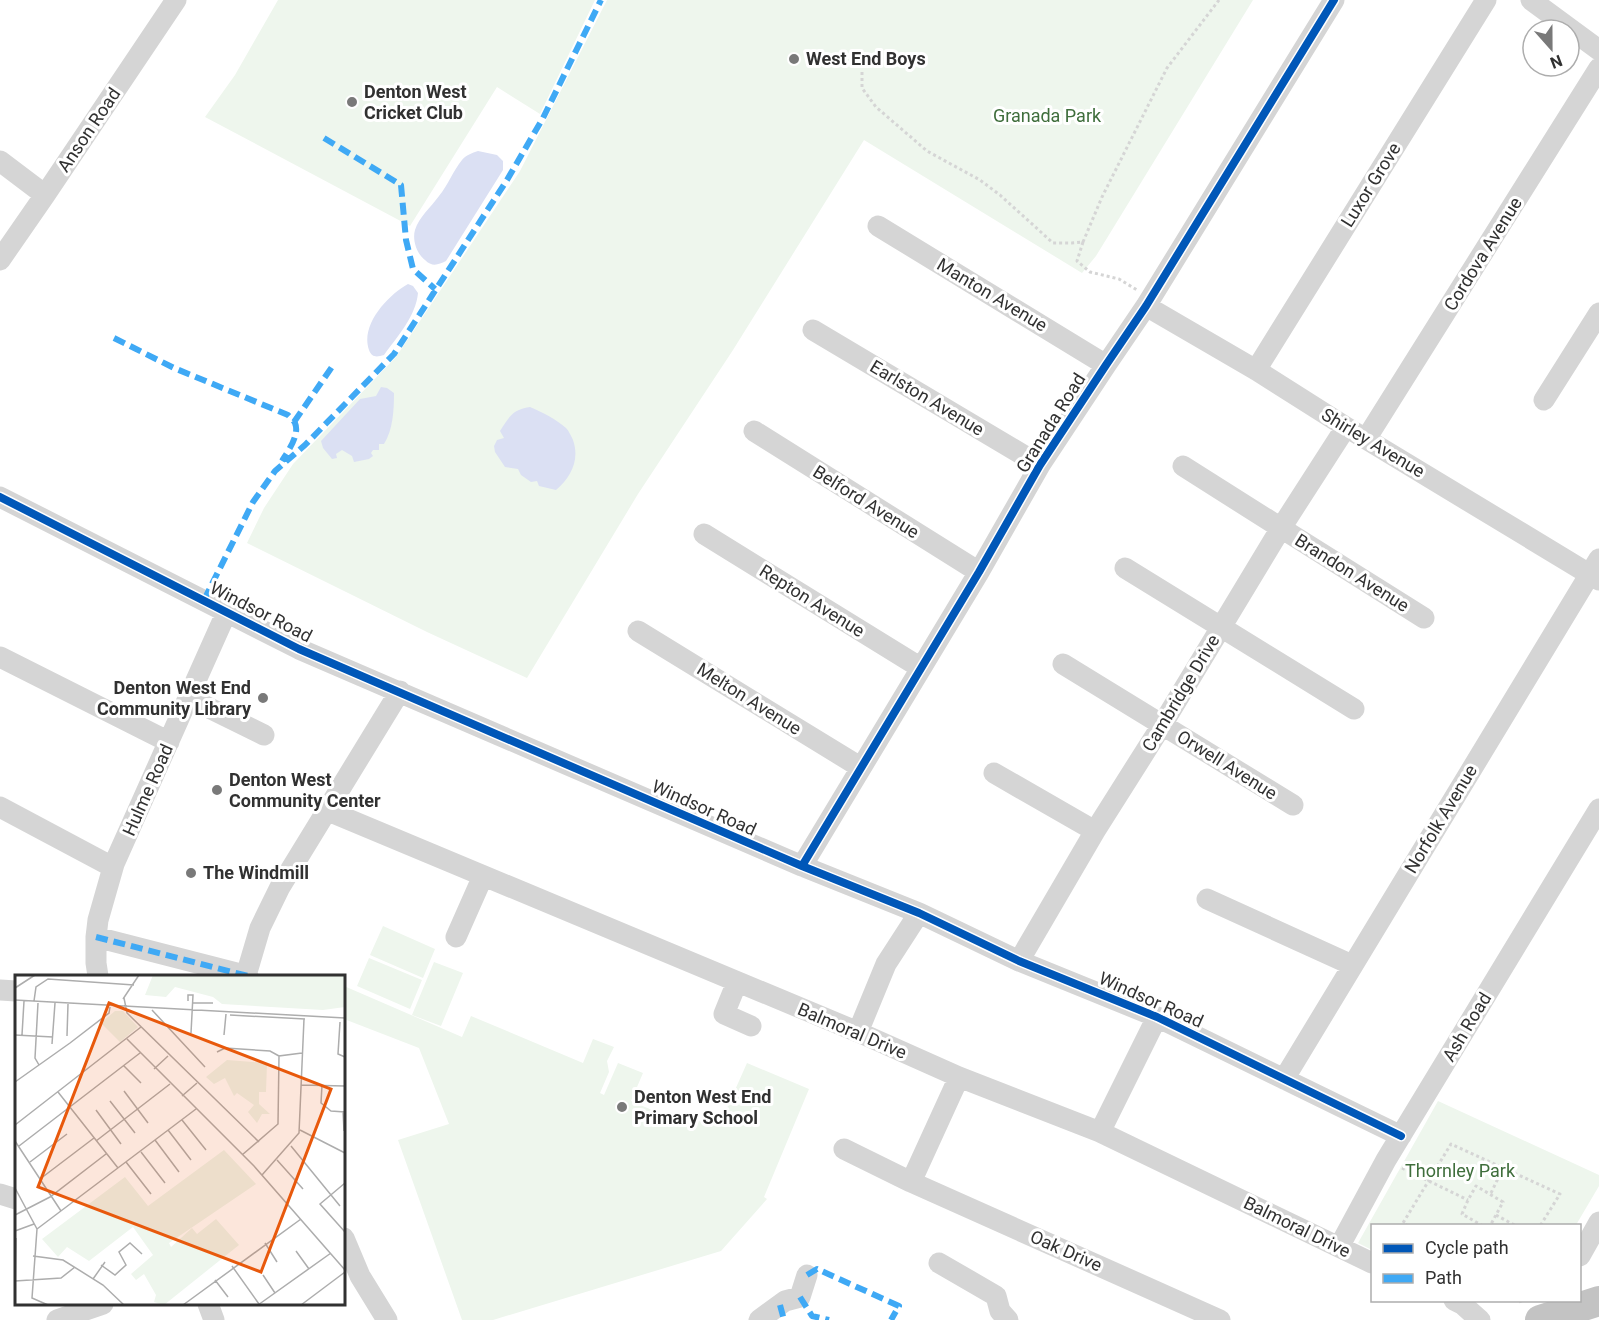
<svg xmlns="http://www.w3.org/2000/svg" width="1599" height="1320" font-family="Roboto,sans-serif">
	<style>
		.green { fill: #eef6ed }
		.water { fill: #dbe0f3 }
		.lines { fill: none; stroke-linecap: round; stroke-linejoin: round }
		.path { stroke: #d5d5d5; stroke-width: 3; stroke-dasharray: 3 3; stroke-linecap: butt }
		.minor { stroke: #d5d5d5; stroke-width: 21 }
		.highway { stroke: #c3c3c3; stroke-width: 30 }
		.quiet { stroke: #3fa9f5; stroke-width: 6; stroke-dasharray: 12 6; stroke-linecap: butt }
		.cycleway-casing { stroke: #fff; stroke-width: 11 }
		.cycleway { stroke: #0057b8; stroke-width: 8 }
		.poi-dot { fill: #797979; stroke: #fff; stroke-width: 2 }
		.labels { text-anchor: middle; stroke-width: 6; stroke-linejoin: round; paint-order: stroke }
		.poi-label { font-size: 18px; font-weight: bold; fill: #313131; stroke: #fff; text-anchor: start }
		.park-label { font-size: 18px; fill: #3f6e3c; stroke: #fff }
		.street-label { font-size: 18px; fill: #313131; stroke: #fff }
		.inset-road { fill: none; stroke: #adadad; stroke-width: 1.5 }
		.view { fill: #e8590c; fill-opacity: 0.15; stroke: #e8590c; stroke-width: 3 }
		.inset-edge { fill: none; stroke: #313131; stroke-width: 3 }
	</style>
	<rect width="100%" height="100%" fill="#fff"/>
	<path class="green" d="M278 0H595L540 114 497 87 410 226 205 117 235 75Z
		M607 0H1253L1096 256 1082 273 864 140 733 350 638 494 527 678 427 632 247 543 264 508 293 464 396 357 520 171Z
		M383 926 435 949 423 978 370 955Z
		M369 958 422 980 410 1009 357 986Z
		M434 962 463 973 441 1026 412 1015Z
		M344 986 462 1037 471 1016 583 1063 593 1039 614 1047 607 1061 609 1072 600 1093 604 1095 618 1063 643 1073 631 1101 694 1128 697 1120 712 1127 718 1115 723 1117 747 1063 809 1089 764 1197 767 1199 721 1251 493 1320H462L398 1140 449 1124 419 1048 344 1019Z
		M1438 1101 1599 1175V1186L1576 1225 1372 1226V1250L1358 1243Z"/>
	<path class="water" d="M478 151 497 155 503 161V170L446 261C438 265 432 267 425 260 417 254 412 240 415 230 419 217 431 207 439 196 448 185 453 171 462 160 466 155 472 153 478 151Z
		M408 284 413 286 418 293C416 316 397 337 384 355 377 357 372 358 369 350 360 325 388 295 408 284Z
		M381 387 387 388 394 393C394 410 393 430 384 444H379V450H373L371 453 373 456 369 459 354 462 352 456 342 450 336 454 337 458 332 459 323 448 321 441 360 399 376 396Z
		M530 407C542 412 556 419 566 428 569 431 571 436 573 440 580 460 571 477 556 490L539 486 537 481 531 482 521 475 518 469 505 467 495 452 494 446 497 440 504 438 500 431C510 416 512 410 530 407Z"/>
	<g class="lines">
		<path class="path" d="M862 72V88L876 107 927 151 980 180 1000 195 1053 243H1072L1083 242 1077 261 1090 272 1119 279 1137 290
			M1083 242 1102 197 1167 68 1219 0
			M1402 1168 1468 1200
			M1491 1193 1503 1168
			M1496 1215 1516 1226
			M1408 1226 1403 1223 1451 1144 1560 1194 1540 1226
			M1483 1226 1462 1214 1468 1200 1476 1186 1503 1202 1490 1226
			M1520 1300 1521 1303"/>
		<path class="minor" d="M1531 0 1599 50
			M0 161 45 195
			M878 226 1106 365
			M0 260 45 195 176 0
			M1146 306 1256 370 1346 427 1599 580
			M813 330 1040 465
			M1256 370 1486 0
			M1544 400 1599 313
			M754 431 979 572
			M1366 439 1599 68
			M1183 466 1281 528 1424 618
			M0 497 299 649 802 866 919 913 1019 961 1157 1017 1401 1136
			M704 534 921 668
			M1125 568 1354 709
			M638 631 860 767
			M0 657 169 742
			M1063 664 1293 805
			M189 698 264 735
			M994 773 1095 831
			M0 807 105 863 114 864
			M326 810 858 1032 959 1077 1100 1132 1372 1263
			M802 866 979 572 1040 465 1106 365 1146 306 1334 0
			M1207 899 1352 965
			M96 937 248 976
			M456 937 483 876
			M1019 961 1095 831 1162 725 1281 528 1346 427
			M98 976 96 963V937L98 920 114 864 227 611
			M248 976 247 972 260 928 280 887 400 691
			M737 982 724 1014 751 1026
			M0 990 16 991
			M858 1032 886 964 919 913
			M1284 1079 1599 559
			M1100 1132 1157 1017
			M844 1149 911 1182 1220 1320
			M911 1182 959 1077
			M0 1194 16 1199
			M344 1238 360 1276 387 1320
			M1339 1247 1386 1160 1599 809
			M1580 1256 1599 1222
			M939 1263 996 1296 1000 1311 1008 1320
			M1454 1300 1462 1304 1480 1320
			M208 1304 214 1320
			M57 1320 103 1304
			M759 1320 785 1301 800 1297 807 1275"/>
		<path class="highway" d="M1540 1320 1599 1301"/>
		<path class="quiet" d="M324 138 401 185 406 240 413 269 435 289
			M114 338 174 368 288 415C289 416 294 421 295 423 300 435 288 451 282 461
			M294 422 334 364
			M204 600 253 502 275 471 305 445 394 354 507 180 543 118 601 0
			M96 937 248 976
			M807 1275 817 1269 899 1306 891 1320
			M800 1297 812 1316 829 1320
			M780 1305 784 1320"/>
		<defs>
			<path id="cycleway" d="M0 497 299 649 802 866 919 913 1019 961 1157 1017 1401 1136
				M802 866 979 572 1040 465 1106 365 1146 306 1334 0"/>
		</defs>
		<use href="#cycleway" class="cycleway-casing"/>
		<use href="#cycleway" class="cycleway"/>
	</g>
	<g class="poi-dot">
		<circle cx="794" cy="59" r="6"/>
		<circle cx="352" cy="102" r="6"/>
		<circle cx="263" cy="698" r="6"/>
		<circle cx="217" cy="790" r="6"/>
		<circle cx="191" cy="873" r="6"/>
		<circle cx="622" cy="1107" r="6"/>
	</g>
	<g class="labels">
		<g class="poi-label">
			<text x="806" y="65">West End Boys</text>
			<text x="364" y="98">Denton West<tspan x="364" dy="21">Cricket Club</tspan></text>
			<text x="251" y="694" text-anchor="end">Denton West End<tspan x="251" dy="21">Community Library</tspan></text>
			<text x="229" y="786">Denton West<tspan x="229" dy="21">Community Center</tspan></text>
			<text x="203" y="879">The Windmill</text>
			<text x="634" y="1103">Denton West End<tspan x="634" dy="21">Primary School</tspan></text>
		</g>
		<g class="park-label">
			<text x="1047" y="122">Granada Park</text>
			<text x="1460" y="1177">Thornley Park</text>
		</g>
		<g class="street-label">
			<text transform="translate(89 130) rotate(-56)" y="6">Anson Road</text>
			<text transform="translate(1371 185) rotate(-58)" y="6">Luxor Grove</text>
			<text transform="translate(1483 254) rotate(-58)" y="6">Cordova Avenue</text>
			<text transform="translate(992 295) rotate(31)" y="6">Manton Avenue</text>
			<text transform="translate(927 398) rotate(31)" y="6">Earlston Avenue</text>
			<text transform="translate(1051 423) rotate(-58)" y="6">Granada Road</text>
			<text transform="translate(1373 443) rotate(31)" y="6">Shirley Avenue</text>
			<text transform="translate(866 502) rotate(32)" y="6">Belford Avenue</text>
			<text transform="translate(1352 573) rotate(32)" y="6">Brandon Avenue</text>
			<text transform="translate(812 601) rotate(32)" y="6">Repton Avenue</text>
			<text transform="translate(261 612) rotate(27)" y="6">Windsor Road</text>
			<text transform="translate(1181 693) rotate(-59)" y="6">Cambridge Drive</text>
			<text transform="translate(749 699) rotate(32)" y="6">Melton Avenue</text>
			<text transform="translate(1227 765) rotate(32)" y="6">Orwell Avenue</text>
			<text transform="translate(148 790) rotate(-66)" y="6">Hulme Road</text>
			<text transform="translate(704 808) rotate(24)" y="6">Windsor Road</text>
			<text transform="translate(1441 819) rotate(-59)" y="6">Norfolk Avenue</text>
			<text transform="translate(1151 1000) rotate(24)" y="6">Windsor Road</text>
			<text transform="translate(1467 1027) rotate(-59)" y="6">Ash Road</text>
			<text transform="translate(852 1031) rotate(23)" y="6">Balmoral Drive</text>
			<text transform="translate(1297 1227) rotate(26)" y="6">Balmoral Drive</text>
			<text transform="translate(1066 1251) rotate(24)" y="6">Oak Drive</text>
		</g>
	</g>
	<g transform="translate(15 975)">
		<rect width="330" height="330" fill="#fff"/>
		<path d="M138 0H330V32L308 35 207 29 198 22 160 12 151 22 130 20ZM100 36H108L123 52 105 67 86 48ZM212 85 252 88 251 117H244V129L255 139H247L242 148 233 137 239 130 222 118 219 121 210 103 199 109 191 102ZM209 175 241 209 154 268 156 272 177 253 182 259 201 244 224 270 149 330 139 327 141 320 129 299 121 305 116 299 138 280 118 252 74 286 52 272 43 282 27 264 110 202 133 231Z" fill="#eef6ed"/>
		<path class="inset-road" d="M0 13 20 0M109 23 112 38 244 167M108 24 124 0M0 25 330 43M19 26 21 12 33 4 119 10M173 26V20H178L176 58M23 28 20 83 24 90M177 28H198M137 35 190 92M215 40 290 44M325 47 323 79 330 82M0 60 38 62M7 60 9 26M209 60 211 39M52 61 53 29M112 64 239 191 330 295M37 69 40 28M202 77 210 73 255 76 264 81M109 91 126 108M139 94 153 81M0 107 55 68 94 38 95 32M286 110 330 111M307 110 306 128 316 136 330 137M109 116 133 148M43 117 103 193M167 121 182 108M95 126 120 158M81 135 106 169M328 136 329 156M167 145 191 175M0 150 126 52M153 155 176 185M285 155 330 178M140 165 164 197M0 166 46 236M81 166 155 109M4 171 125 78M276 171 325 231M126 177 150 208M227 180 263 149 264 81 287 78M262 185 288 214M15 187 52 159M111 187 136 219M247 200 284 158 289 44M25 204 79 163M330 208 305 229 330 257M0 213 22 254M0 240 35 222 91 179M22 254 181 134M22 254 17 323 33 330M0 256 19 249M250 268 262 287M281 276 294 294M18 281 48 285 88 310 109 330M86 290 100 300 111 290 104 277 115 268 127 279M217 291 244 329M248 300 260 318M78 304 90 287M200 305 213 322M0 306 46 303 60 292M0 321 1 263M168 330 286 244M243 330 316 278M286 330 330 297"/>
		<path class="view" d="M94 28 316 114 246 297 23 212Z"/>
		<rect width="330" height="330" class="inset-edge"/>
	</g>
	<rect x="1371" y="1224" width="210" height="78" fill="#ffffff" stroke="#adadad" stroke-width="1.5"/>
	<rect x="1383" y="1244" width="30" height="9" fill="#0057b8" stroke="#adadad" stroke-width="1.5"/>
	<text x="1425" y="1254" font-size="18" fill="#313131">Cycle path</text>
	<rect x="1383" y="1274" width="30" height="9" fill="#3fa9f5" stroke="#adadad" stroke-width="1.5"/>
	<text x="1425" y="1284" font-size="18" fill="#313131">Path</text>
	<g transform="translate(1551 48) rotate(159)"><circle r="28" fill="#ffffff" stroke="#adadad" stroke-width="1.5"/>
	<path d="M0-4.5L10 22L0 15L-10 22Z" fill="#797979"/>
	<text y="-9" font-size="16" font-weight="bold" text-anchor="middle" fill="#313131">N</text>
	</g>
</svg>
